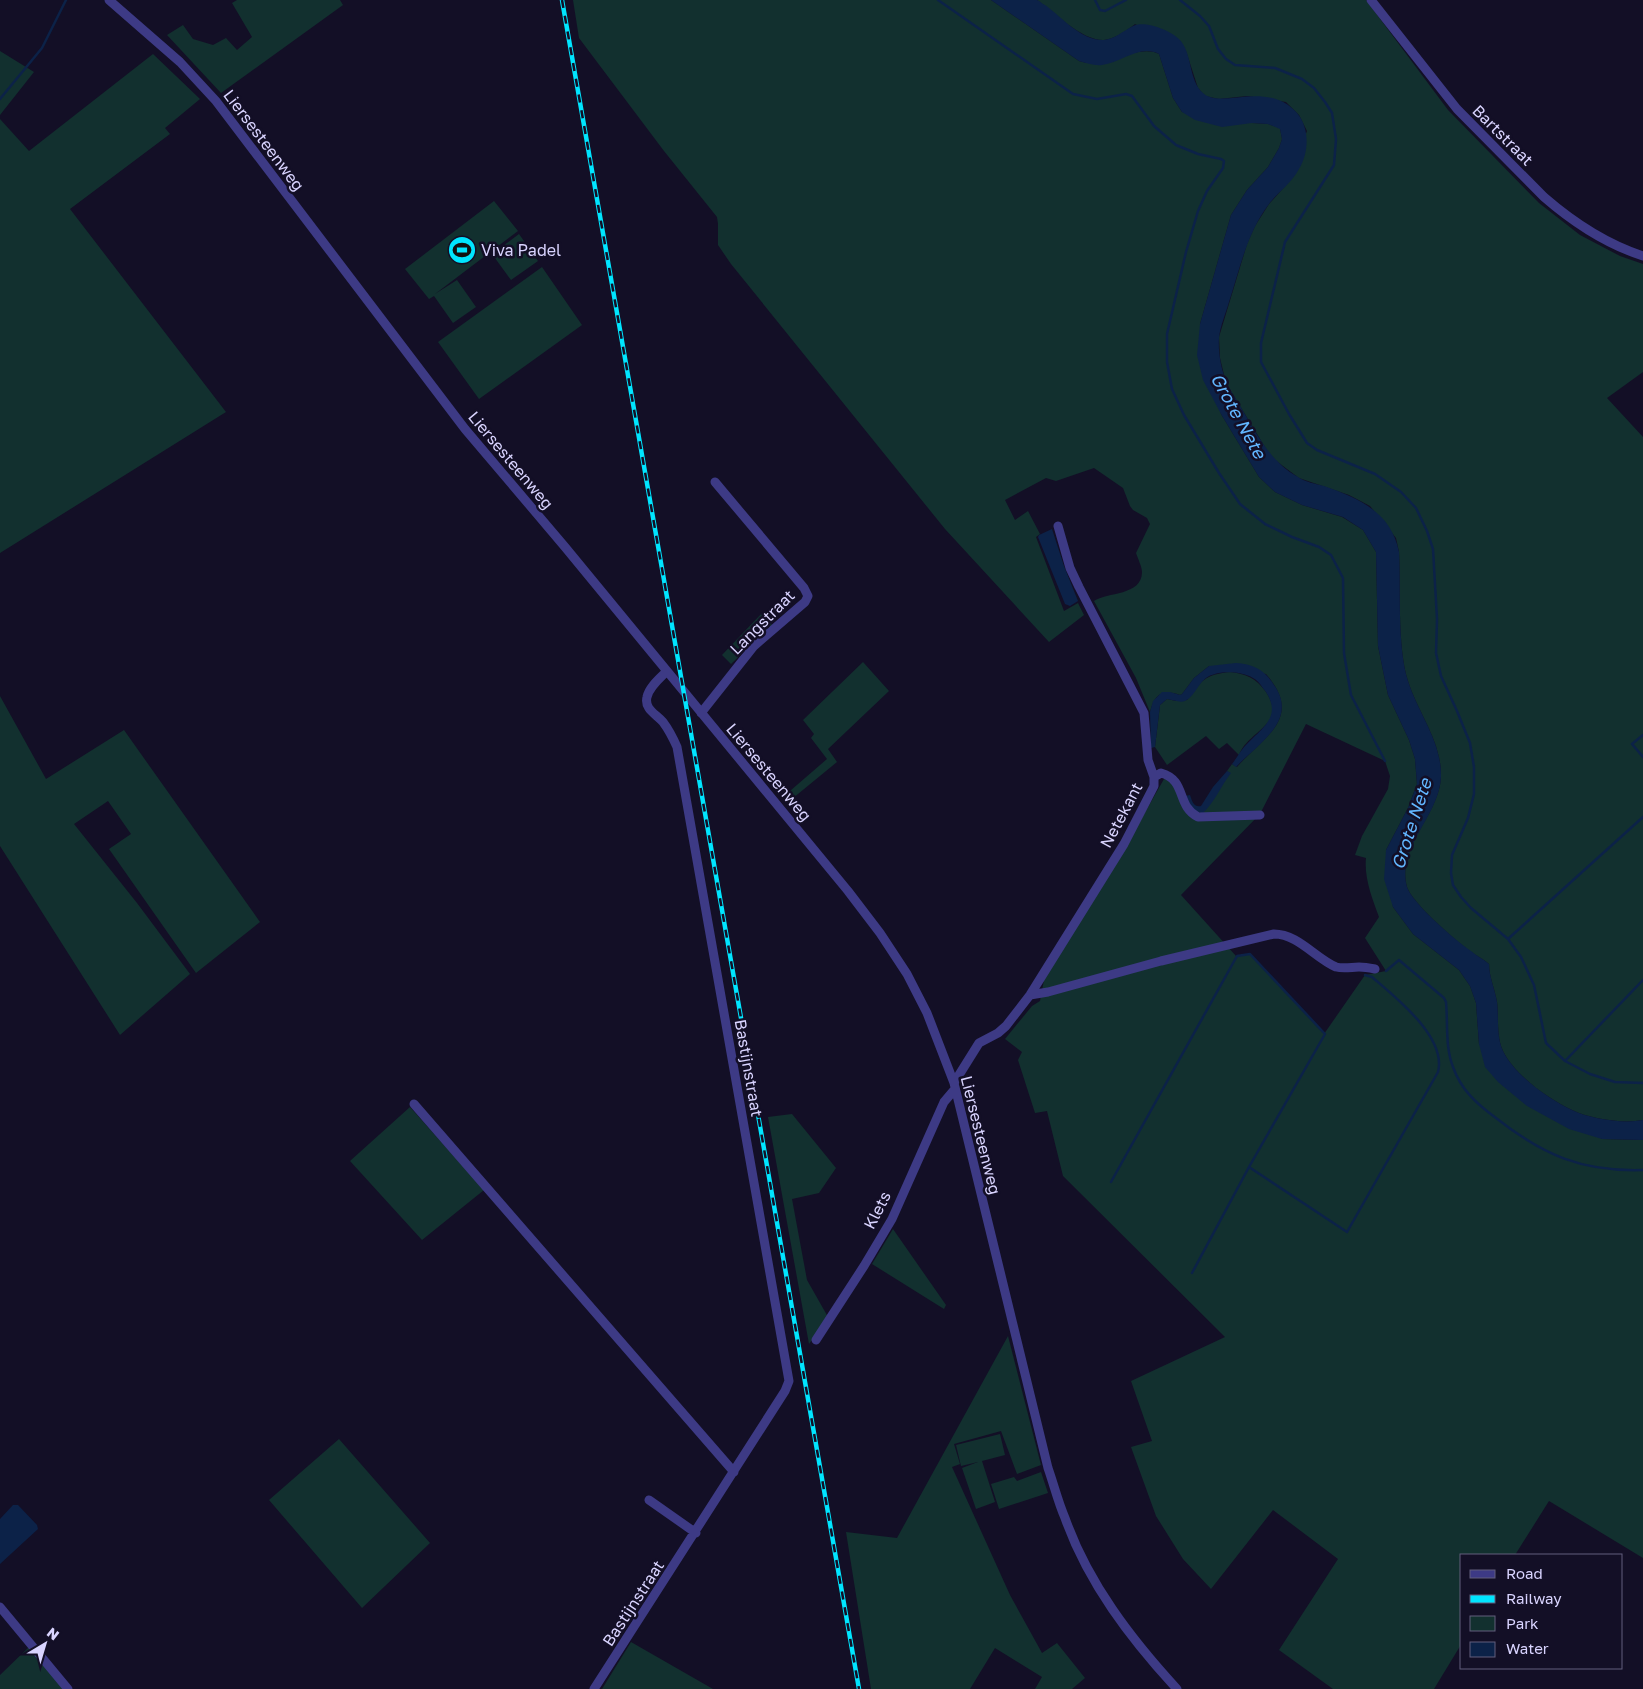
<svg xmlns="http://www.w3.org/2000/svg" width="1643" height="1689" font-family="'Golos Text',sans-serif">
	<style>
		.green { fill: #12302f; fill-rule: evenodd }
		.water { fill: #0c2248 }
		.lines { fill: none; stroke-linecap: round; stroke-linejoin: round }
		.stream { stroke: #0c2248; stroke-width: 2.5 }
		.minor { stroke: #3d3a85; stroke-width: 9 }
		.rail-casing { stroke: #00e5ff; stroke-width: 4.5 }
		.rail { stroke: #130f26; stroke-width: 2.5; stroke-dasharray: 8; stroke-linecap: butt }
		.labels { text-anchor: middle; stroke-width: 5; stroke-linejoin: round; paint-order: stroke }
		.street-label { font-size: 16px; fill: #d9d4ff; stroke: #130f26 }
		.poi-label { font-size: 16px; fill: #d9d4ff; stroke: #130f26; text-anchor: start }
		.water-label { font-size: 18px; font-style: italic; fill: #62b6ff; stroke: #130f26 }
	</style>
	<rect width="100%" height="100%" fill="#130f26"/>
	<path class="green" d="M237 0H340L343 5 221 93 167 35 183 25 193 39 213 45 226 38 237 50 252 37 232 3Z
		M573 0H991L1079 61C1104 70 1137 43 1159 54L1173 98 1182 112 1252 123 1268 124 1280 128 1282 139 1279 148 1268 167 1247 190 1231 215 1200 324 1221 414 1259 477 1275 492 1302 505 1342 517 1363 530 1376 552 1378 646 1388 695 1409 740 1415 759 1417 784 1408 808 1386 850 1393 907 1413 934 1459 970 1470 986 1476 1003 1479 1044 1602 1139 1643 1140V1558L1549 1501 1515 1555H1462V1643L1434 1689H1333L1279 1650 1338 1559 1273 1510 1211 1589 1183 1559 1156 1516 1131 1447 1152 1441 1131 1381 1225 1337 1063 1176 1047 1111 1035 1113 1018 1060 1022 1052 1005 1039 1032 1006 1040 1001 1044 980 1127 844 1164 779 1170 780 1200 813 1230 773 1227 771 1232 764 1237 767C1265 735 1304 718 1266 674L1209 666 1194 678 1182 694 1180 695C1161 689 1155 694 1150 712L1136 678 1094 601C1107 592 1142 596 1142 572 1142 567 1138 559 1136 553L1150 524 1147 518 1133 510 1130 506 1123 488 1094 468 1056 481 1046 478 1005 500 1015 520 1028 511 1040 534 1036 537 1064 611 1078 603 1084 615 1049 642 945 529 731 264 718 245V224L717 217 664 151 579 38ZM1306 724 1385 761 1390 776 1388 789 1362 836 1355 855 1366 858C1364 878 1372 898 1379 917L1365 938 1386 971 1365 975 1324 1034 1250 954 1236 956 1181 895 1260 814Z
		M1037 0H1366L1448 110 1539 203 1580 235 1620 256 1643 264V372L1607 398 1643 437V1120C1624 1124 1590 1119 1572 1110 1548 1099 1514 1074 1503 1051 1496 1036 1499 1017 1497 1002 1495 989 1489 977 1489 964 1483 959 1477 956 1470 951 1456 941 1412 903 1407 887 1396 846 1439 816 1441 777 1442 742 1418 713 1408 681 1397 646 1401 590 1399 552L1396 538 1370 506 1349 495 1299 478 1271 457 1226 383 1220 358 1219 337 1247 244 1255 226 1269 204 1287 184 1307 131 1299 115 1286 102 1247 96 1219 99 1205 96 1198 88 1186 51 1135 24C1126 31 1115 39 1104 40 1082 41 1054 12 1037 0Z
		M0 51 34 72 0 115Z
		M153 54 200 99 165 128 170 134 70 209 226 412 0 553V119L29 151Z
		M494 201 518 231 435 294 457 280 476 307 453 323 434 296 429 299 405 269Z
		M519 234 538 261 511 280 492 254Z
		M542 267 582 325 479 399 438 342Z
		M763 612 772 625 731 664 722 655Z
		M863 662 889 691 828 749 837 762 787 803 783 797 827 759 811 738 814 734 803 720Z
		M1230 672C1246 674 1256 678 1266 692 1288 725 1248 730 1239 755L1227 743 1219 749 1206 736 1167 765 1155 747 1160 705 1167 699 1176 701 1187 700C1202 680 1204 675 1230 672Z
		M0 696 46 779 124 730 260 922 196 973 109 849 131 834 108 801 74 824 137 903 190 974 120 1035 0 846Z
		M410 1107 484 1190 422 1240 350 1161Z
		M792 1114 836 1168 819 1193 792 1199 807 1280 828 1317 809 1344 768 1117Z
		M893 1229 946 1305 944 1309 872 1264Z
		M1008 1336 1041 1465 1017 1474 1001 1431 954 1444 960 1464 952 1467 1010 1595 1042 1653 1057 1643 1085 1678 1072 1689H1035L1042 1677 995 1648 970 1689H871L846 1532 897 1538Z
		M1000 1434 1005 1455 982 1461 995 1502 976 1509 962 1468 978 1462 961 1466 956 1445Z
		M339 1439 430 1543 362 1608 269 1500Z
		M1041 1472 1048 1493 999 1509 991 1484 1014 1477 1017 1481Z
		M631 1642 713 1689H602Z
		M29 1647 64 1689H0V1675Z"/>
	<path class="water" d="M991 0C1001 0 1029 0 1037 0 1040 1 1042 4 1045 5 1062 17 1081 41 1104 40 1115 39 1123 31 1133 26 1144 20 1170 30 1179 39 1193 53 1188 80 1203 93 1221 110 1267 79 1297 113 1310 128 1309 153 1299 169 1292 183 1278 192 1269 204 1247 233 1240 268 1229 302 1226 313 1220 326 1219 338 1218 352 1221 370 1227 383 1231 392 1238 402 1243 411 1258 436 1271 462 1298 477 1305 482 1316 484 1324 486 1360 499 1391 512 1399 552 1401 590 1397 646 1408 681 1418 713 1442 742 1441 777 1439 817 1396 847 1407 887 1412 903 1456 941 1471 951 1477 956 1483 959 1489 964 1489 977 1495 989 1497 1002 1499 1017 1496 1036 1503 1051 1514 1074 1548 1099 1572 1110 1590 1119 1624 1124 1643 1120V1140L1602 1139 1569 1129 1527 1106 1498 1082 1485 1067 1479 1044 1476 1003 1470 986 1459 970 1413 934 1393 907 1384 879 1386 850 1408 808 1417 784 1415 759 1409 740 1388 695 1378 646 1376 552 1363 530 1343 517 1302 505 1275 492 1259 477 1221 414 1203 380 1197 355 1200 324 1231 215 1247 190 1268 167 1279 148 1282 139 1280 129 1268 124 1252 123 1222 127 1195 120 1182 112 1173 98 1159 54C1139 44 1122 63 1102 65 1094 66 1087 63 1079 61Z
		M1052 529 1064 566 1078 601 1070 606 1065 604 1038 537 1039 535Z
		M1236 663C1253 664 1265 670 1274 685 1299 720 1258 744 1236 767L1232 764C1237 758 1240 751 1246 745 1262 728 1282 717 1266 692 1262 687 1259 681 1253 678 1241 671 1218 670 1206 678 1198 684 1194 697 1185 701 1180 703 1173 700 1167 699L1160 705 1155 747 1151 748 1150 712 1153 701 1162 692H1170L1180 695 1182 694 1194 678 1209 666Z
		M1227 771 1231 773C1221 786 1214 803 1203 813L1194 811 1185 796 1190 795C1192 801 1194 808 1201 806L1213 787Z
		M13 1505H18L37 1525 38 1529 0 1564V1519Z"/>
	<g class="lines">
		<path class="stream" d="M938 0 1073 94 1097 99 1126 94 1132 96 1154 126 1176 145 1198 154 1221 159 1224 161 1223 168 1207 191 1198 211 1186 252 1167 334V362L1172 389 1184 415 1219 473 1240 504 1265 524 1292 537 1319 547 1331 555 1343 578 1344 653 1351 695 1385 761
			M1095 0 1100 10 1105 11 1126 0
			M1180 0 1200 16 1209 26 1218 49 1226 59 1235 65 1275 68 1302 79 1314 88 1325 102 1332 113 1336 139 1334 165 1285 242 1261 343V362L1289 414 1307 443 1317 450 1375 474 1401 492 1416 508 1427 531 1433 549 1437 619 1436 653 1441 676 1457 711 1470 743 1474 767V794L1468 818 1452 855 1451 873 1453 885 1461 897 1471 908 1508 939
			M0 99 42 48 66 0
			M1643 735 1632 744 1643 757
			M1386 971 1399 960 1444 998 1446 1002C1448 1024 1445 1046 1453 1067 1461 1090 1477 1104 1496 1118 1543 1155 1582 1172 1643 1170
			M1643 980 1565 1061 1590 1074 1615 1082 1643 1083
			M1565 1061 1546 1043 1534 985 1521 957 1508 939 1643 817
			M1249 1167 1347 1232 1438 1072C1447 1037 1395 997 1372 977L1365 975
			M1111 1182 1237 956 1250 954 1325 1034 1249 1167 1192 1273"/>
		<path class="minor" d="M109 0 180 62 216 101 465 429 565 547 848 891 880 933 907 974 927 1013 954 1083 1048 1468C1054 1485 1058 1502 1065 1518 1088 1583 1131 1639 1177 1689
			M1371 0 1457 109 1544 197C1574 223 1606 244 1643 256
			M701 713 754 646 805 602 808 596 804 588 715 482
			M1154 777 1161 773C1187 780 1176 806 1198 817L1260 815
			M1030 995 1048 992 1161 961 1274 934C1298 934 1315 958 1336 967 1344 969 1352 967 1359 967 1365 967 1370 968 1375 969
			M954 1083 979 1043 998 1033 1006 1026 1030 995 1124 844 1154 786V777L1148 760 1144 713 1079 587 1070 568 1058 526
			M414 1104 734 1472
			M816 1340 864 1266 892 1219 944 1102 955 1089
			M649 1500 696 1533
			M0 1607 68 1689
			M594 1689 785 1391 789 1381 677 747C673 738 669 730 663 722 656 714 644 709 647 697 649 687 660 678 667 671"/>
		<defs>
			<path id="rail" d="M562 0 859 1689"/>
		</defs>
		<use href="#rail" class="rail-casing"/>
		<use href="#rail" class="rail"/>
	</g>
	<defs>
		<symbol id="stadium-disc" viewBox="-11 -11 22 22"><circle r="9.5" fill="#00e5ff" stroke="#130f26"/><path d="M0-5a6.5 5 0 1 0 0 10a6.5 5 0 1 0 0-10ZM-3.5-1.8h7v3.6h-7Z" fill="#111"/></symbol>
	</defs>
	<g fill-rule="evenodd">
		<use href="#stadium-disc" x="446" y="234" width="32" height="32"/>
	</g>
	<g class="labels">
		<g class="street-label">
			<text transform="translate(1503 135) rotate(45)" y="6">Bartstraat</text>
			<text transform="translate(264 140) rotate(53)" y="6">Liersesteenweg</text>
			<text transform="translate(511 460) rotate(50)" y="6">Liersesteenweg</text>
			<text transform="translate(762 622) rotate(-45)" y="6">Langstraat</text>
			<text transform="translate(769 772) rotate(50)" y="6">Liersesteenweg</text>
			<text transform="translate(1121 815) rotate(-62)" y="6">Netekant</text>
			<text transform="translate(749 1068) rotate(80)" y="6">Bastijnstraat</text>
			<text transform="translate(981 1135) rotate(76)" y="6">Liersesteenweg</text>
			<text transform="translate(877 1210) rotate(-63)" y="6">Klets</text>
			<text transform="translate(633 1603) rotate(-57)" y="6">Bastijnstraat</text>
		</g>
		<g class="poi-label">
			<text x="481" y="256">Viva Padel</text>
		</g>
		<g class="water-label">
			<text transform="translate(1238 416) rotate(61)" y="6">Grote Nete</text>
			<text transform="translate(1412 824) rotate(-72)" y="6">Grote Nete</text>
		</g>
	</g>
	<rect x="1460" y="1554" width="162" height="115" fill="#130f26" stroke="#625e7d"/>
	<rect x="1470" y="1570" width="25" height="8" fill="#3d3a85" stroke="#625e7d"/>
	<text x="1506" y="1579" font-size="15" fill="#d9d4ff">Road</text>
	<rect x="1470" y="1595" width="25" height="8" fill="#00e5ff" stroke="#625e7d"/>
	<text x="1506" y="1604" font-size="15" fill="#d9d4ff">Railway</text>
	<rect x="1470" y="1616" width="25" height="15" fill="#12302f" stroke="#625e7d"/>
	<text x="1506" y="1629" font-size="15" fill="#d9d4ff">Park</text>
	<rect x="1470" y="1642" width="25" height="15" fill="#0c2248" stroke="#625e7d"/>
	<text x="1506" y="1654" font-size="15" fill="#d9d4ff">Water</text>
	<g transform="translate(45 1644) rotate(38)" stroke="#130f26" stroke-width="4" paint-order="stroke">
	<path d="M0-4L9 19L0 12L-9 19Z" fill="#d9d4ff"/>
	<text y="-8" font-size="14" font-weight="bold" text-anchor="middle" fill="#d9d4ff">N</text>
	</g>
</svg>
